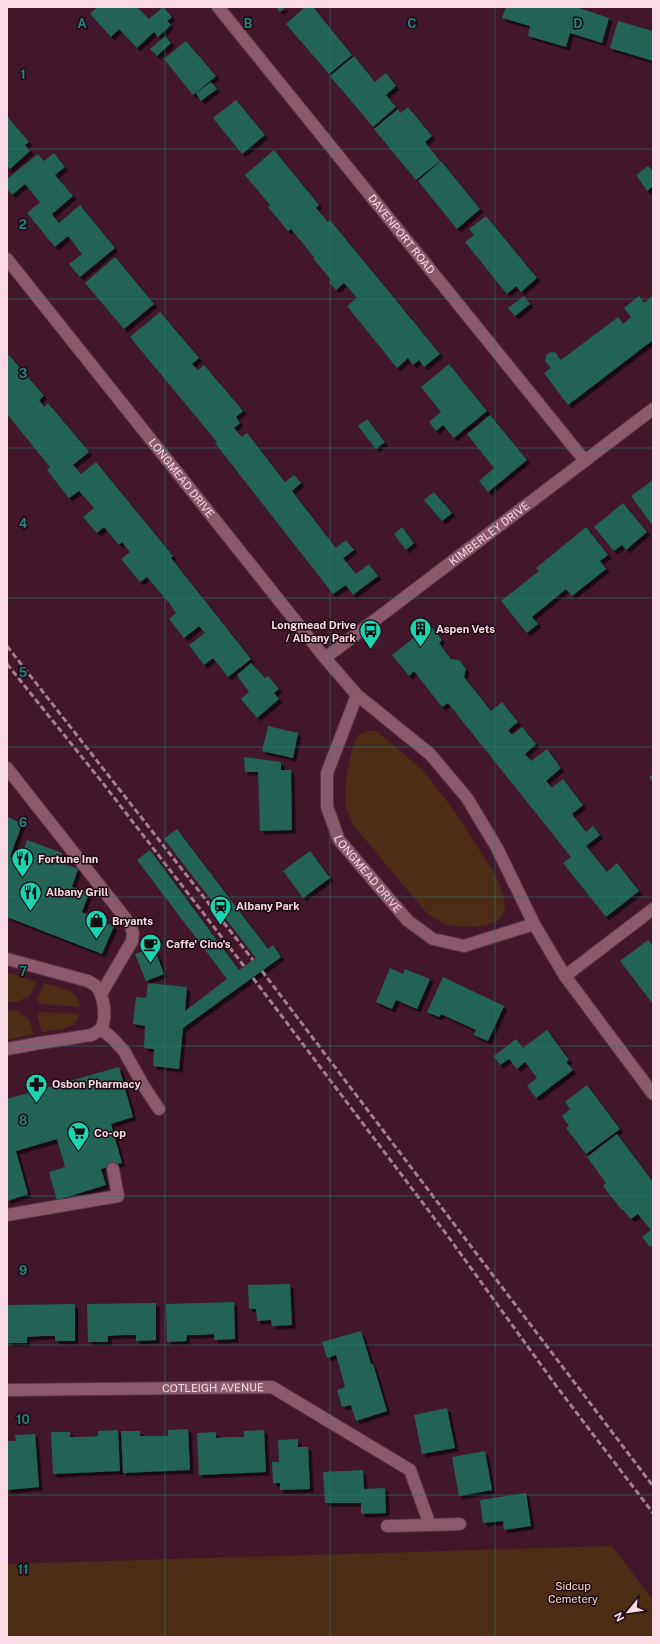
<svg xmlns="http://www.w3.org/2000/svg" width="660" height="1644" font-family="'Public Sans',sans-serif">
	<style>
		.green { fill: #4c2c15 }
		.building { fill: #206454; filter: url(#shadow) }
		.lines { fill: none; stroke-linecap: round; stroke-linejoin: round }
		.lane-casing { stroke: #593445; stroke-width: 14 }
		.street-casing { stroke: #593445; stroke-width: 14 }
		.lane { stroke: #8b596c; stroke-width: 12 }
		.street { stroke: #8b596c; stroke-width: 12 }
		.rail { stroke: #a4808f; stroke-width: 3; stroke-dasharray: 6 3; stroke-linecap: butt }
		.grid { fill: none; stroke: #26807a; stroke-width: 1; stroke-opacity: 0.55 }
		.labels { text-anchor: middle; stroke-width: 3; stroke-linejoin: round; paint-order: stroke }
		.street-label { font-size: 11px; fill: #f9dae5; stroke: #1d0a12 }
		.poi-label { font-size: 11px; font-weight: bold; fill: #f9dae5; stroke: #1d0a12; text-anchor: start }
		.park-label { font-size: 11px; fill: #f9dac5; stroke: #1d0a12 }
		.grid-label { font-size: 13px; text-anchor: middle; font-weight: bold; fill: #26807a; stroke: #1d0a12; stroke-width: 3; stroke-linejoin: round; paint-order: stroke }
	</style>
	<defs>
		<filter id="shadow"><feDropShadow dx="3.5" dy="3.5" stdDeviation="0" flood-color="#0009"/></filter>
	</defs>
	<rect width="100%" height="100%" fill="#42172a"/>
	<path class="green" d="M369 731H376L423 770 458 816 496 876 504 897 505 910C503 913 501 918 498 920 486 928 462 928 449 925 440 924 432 916 425 911L353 825C351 819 347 813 346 807 343 787 349 753 358 735Z
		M7 972 36 982 30 996 24 998 19 1002H7Z
		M44 983C59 988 78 988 80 1007L40 1004 37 1000Z
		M7 1010 19 1011 21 1015 28 1018 34 1034 7 1040Z
		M40 1012 79 1014C78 1030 55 1030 42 1032L37 1015Z
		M612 1546 653 1600V1637H7V1564Z"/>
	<path class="building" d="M97 7H137L149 19 163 7 172 17 167 21 171 25 158 37 154 32 137 48 119 29 111 37 90 14Z
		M276 7H286L280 12Z
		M305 7H313L352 55 329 74 286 24Z
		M506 7H576L609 18 602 43 570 33 566 47 528 36 530 26 502 18Z
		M618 21 653 31V61L610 48Z
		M165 36 171 43 157 56 150 49Z
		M186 41 216 76 193 95 164 59Z
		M354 56 375 82 386 73 396 86 386 95 396 107 373 127 330 76Z
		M211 82 217 89 201 101 196 93Z
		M236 100 265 135 242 154 213 118Z
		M408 107 432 136 425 142 440 161 416 180 374 129 398 109 401 113Z
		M7 116 29 142 25 145 30 151 10 169 7 166Z
		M274 150 319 205 316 208 328 222 330 220 440 354 424 367 419 360 413 365 408 358 397 368 347 306 357 298 344 283 336 290 329 282 331 280 313 258 314 257 291 229 288 231 268 207 270 205 245 175Z
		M54 153 65 167 55 175 73 196 52 214 59 223 80 205 115 248 80 277 69 264 82 254 68 236 55 247 27 213 40 202 25 184 12 195 7 189V179L38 154 44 161Z
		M441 161 480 209 457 229 418 181Z
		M648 166 653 171V186L647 191 636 175Z
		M486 216 537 278 521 292 516 286 507 294 465 242 474 235 469 229Z
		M115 257 154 304 124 329 85 283Z
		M524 296 530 304 515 316 508 308Z
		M639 296 644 303 653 296V340L568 405 544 373 551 368 545 361 546 356 548 353 552 352 556 353 561 360 618 317 623 324 631 317 624 308Z
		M160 312 199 358 192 364 198 370 204 365 243 411 236 417 240 423 234 428 242 437 247 433 285 482 294 475 301 483 292 491 336 548 346 540 354 550 343 558 356 574 369 564 378 576 353 595 346 585 333 594 215 443 217 442 130 337Z
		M9 355 44 396 39 400 44 407 48 403 89 452 73 465 81 474 96 462 173 556 171 558 251 659 228 677 213 658 204 665 189 645 205 633 199 626 184 638 169 619 176 613 170 604 147 577 140 582 121 559 130 552 122 542 119 545 104 527 97 533 83 517 94 508 79 491 69 498 47 470 50 467 7 414V357Z
		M449 364 487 411 454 438 443 425 436 431 429 422 441 412 421 387Z
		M490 415 527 460 488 492 479 481 494 468 467 434Z
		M367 419 385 442 376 449 358 426Z
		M653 480V526L631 496Z
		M434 492 452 513 442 521 424 500Z
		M623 503 647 532 626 550 622 545 614 551 594 527Z
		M402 527 414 543 406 550 394 534Z
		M586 527 608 555 600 561 606 569 572 596 566 589 532 617 538 624 527 633 501 601 539 571 536 568Z
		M430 625 442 640 439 643 451 659 459 660 466 669 464 677 491 711 502 702 518 722 508 730 512 735 522 727 536 744 525 754 531 761 547 749 561 768 546 781 552 788 563 779 583 805 572 814 586 832 593 826 600 835 586 846 607 872 617 863 639 891 606 917 563 863 571 857 448 703 442 707 414 671 409 676 392 655Z
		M251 663 265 678 268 676 279 689 274 693 279 699 257 718 241 699 249 692 237 675Z
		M268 726 298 733 293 758 262 751Z
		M244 757 281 762V770H291L292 830 260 831 258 772H245Z
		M653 774V783L649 777Z
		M8 817 22 824 10 857 20 861 27 840 62 853 60 862 78 869 72 887 89 893 82 912 114 926 102 954 7 917Z
		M177 829 268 949 273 945 281 957 183 1028 179 1069 153 1066 154 1049 144 1048 145 1026 133 1024 136 997 146 998 148 983 187 987 185 1011 227 979 137 860 150 850 239 970 256 958 164 839Z
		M310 851 330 878 303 898 283 871Z
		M648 940 653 946V1004L620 961Z
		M154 947 164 974 146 981 135 954Z
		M390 968 403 974 405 969 430 979 417 1009 396 1000 392 1009 376 1002Z
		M443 977 504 1006 488 1041 474 1035 476 1030 441 1014 439 1017 427 1012Z
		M547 1030 569 1060 566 1062 573 1070 536 1098 527 1086 537 1078 525 1062 517 1069 509 1059 500 1065 494 1056 516 1039 523 1048Z
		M119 1067 133 1117 111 1124 122 1163 101 1169 106 1185 57 1200 49 1172 65 1167 57 1139 16 1151 28 1194 7 1201V1099Z
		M587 1085 620 1129 586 1154 566 1128 569 1126 562 1116 570 1109 565 1102Z
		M617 1134 653 1182V1245L650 1247 642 1237 651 1230 638 1214 631 1219 623 1210H622L603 1186 606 1183 587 1157Z
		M290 1284 292 1325 272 1326 271 1320 257 1321 256 1309H249L248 1285Z
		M234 1302 235 1339 214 1340V1334L201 1335H187L186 1341 167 1342 166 1304Z
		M156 1303V1340L136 1341V1335H123L108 1336V1342H88L87 1304Z
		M75 1304V1341H55V1336H42L27 1337V1343H8L7 1305Z
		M361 1331 371 1364H373L387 1411 356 1421 351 1405 342 1407 337 1390 345 1387 336 1355 327 1358 322 1342Z
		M447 1408 455 1448 422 1454 414 1415Z
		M188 1429 190 1470 123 1473 121 1431H140V1436H168V1430Z
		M118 1430 120 1471 53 1474 51 1432H70V1437H84L98 1436V1431Z
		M264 1430 266 1472 199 1475 197 1433 216 1432V1438L230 1437H244V1431Z
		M35 1434 39 1487 7 1490V1441H16L15 1435Z
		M298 1439V1447H308L310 1489 280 1490V1483H273L272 1462H279L278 1440Z
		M485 1451 492 1490 459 1496 452 1457Z
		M363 1470 364 1489 385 1488 386 1513 361 1514V1503H325L323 1472Z
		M526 1493 531 1526 504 1530 503 1521 483 1523 480 1500Z"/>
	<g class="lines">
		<defs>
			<path id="lane" d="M7 768 130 924 133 933 132 941 101 994
				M101 1029 112 1038 124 1051 143 1085 159 1109
				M7 1215 118 1196 113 1169"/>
			<g id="street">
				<path id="s1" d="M218 7 585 461"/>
				<path id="s2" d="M7 259 325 658 357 695 430 754 467 798 497 848 534 924 565 976 653 1094"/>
				<path id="s3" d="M325 658 653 409"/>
				<path id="s4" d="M357 695 327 773V807L339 840 408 921 433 939 464 946 534 924"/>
				<path d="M7 959 88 981C91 983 94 984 96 986 104 995 107 1018 101 1029L92 1035 40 1043 7 1049"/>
				<path d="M565 976 653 909"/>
				<path id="s5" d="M7 1390 272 1387 410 1470 430 1525 387 1526"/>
				<path d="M430 1525 460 1524"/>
			</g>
		</defs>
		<use href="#lane" class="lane-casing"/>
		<use href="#street" class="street-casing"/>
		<use href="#lane" class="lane"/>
		<use href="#street" class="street"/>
		<path class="rail" d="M7 646 253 960
			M7 664 102 782 244 966
			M262 971 653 1486
			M253 978 447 1235 557 1387 653 1513"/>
	</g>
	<path class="grid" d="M165 7V1637M330 7V1637M495 7V1637M7 149H653M7 299H653M7 448H653M7 598H653M7 747H653M7 897H653M7 1046H653M7 1196H653M7 1345H653M7 1495H653"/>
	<defs>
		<symbol id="building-pin" viewBox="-11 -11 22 30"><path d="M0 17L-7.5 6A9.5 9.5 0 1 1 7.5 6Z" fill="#19d5b2" stroke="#1d0a12"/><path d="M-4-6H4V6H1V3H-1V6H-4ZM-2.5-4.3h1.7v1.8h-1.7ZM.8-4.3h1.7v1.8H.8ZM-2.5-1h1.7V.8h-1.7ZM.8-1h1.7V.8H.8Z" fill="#111"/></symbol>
		<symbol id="bus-pin" viewBox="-11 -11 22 30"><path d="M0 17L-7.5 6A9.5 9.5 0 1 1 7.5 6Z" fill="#19d5b2" stroke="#1d0a12"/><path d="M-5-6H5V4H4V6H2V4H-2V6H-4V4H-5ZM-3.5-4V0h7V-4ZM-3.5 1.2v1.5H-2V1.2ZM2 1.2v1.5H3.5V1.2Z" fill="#111"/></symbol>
		<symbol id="restaurant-pin" viewBox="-11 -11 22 30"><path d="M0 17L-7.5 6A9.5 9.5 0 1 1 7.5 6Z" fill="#19d5b2" stroke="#1d0a12"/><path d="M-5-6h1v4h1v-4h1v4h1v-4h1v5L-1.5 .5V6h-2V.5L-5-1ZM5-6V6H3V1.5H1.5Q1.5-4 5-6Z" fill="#111"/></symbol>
		<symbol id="station-pin" viewBox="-11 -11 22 30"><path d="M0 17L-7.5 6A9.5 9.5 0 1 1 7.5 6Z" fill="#19d5b2" stroke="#1d0a12"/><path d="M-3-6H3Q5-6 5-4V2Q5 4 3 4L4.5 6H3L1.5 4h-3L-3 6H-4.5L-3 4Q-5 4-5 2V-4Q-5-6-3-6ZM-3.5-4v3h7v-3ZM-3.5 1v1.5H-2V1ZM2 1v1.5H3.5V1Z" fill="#111"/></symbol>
		<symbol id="shop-pin" viewBox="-11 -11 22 30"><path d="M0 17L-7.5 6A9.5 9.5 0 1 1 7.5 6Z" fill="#19d5b2" stroke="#1d0a12"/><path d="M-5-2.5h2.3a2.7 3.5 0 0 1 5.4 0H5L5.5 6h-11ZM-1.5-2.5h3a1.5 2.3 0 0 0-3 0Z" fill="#111"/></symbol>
		<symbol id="cafe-pin" viewBox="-11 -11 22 30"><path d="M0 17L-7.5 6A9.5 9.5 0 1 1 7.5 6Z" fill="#19d5b2" stroke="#1d0a12"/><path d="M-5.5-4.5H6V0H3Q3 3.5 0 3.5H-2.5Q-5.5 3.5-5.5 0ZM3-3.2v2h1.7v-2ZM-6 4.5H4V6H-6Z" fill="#111"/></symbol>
		<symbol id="pharmacy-pin" viewBox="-11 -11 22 30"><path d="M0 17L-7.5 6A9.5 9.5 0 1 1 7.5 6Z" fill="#19d5b2" stroke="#1d0a12"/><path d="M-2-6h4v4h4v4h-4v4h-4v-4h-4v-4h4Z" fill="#111"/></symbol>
		<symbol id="supermarket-pin" viewBox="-11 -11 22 30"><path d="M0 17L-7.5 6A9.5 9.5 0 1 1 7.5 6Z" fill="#19d5b2" stroke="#1d0a12"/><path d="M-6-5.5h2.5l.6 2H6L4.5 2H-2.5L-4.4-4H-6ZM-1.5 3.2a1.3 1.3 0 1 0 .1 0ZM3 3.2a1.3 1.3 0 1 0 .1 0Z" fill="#111"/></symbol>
	</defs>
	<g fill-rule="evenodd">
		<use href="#building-pin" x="408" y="616" width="25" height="34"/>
		<use href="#bus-pin" x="358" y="618" width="25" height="34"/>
		<use href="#restaurant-pin" x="10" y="846" width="25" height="34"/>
		<use href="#restaurant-pin" x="18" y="880" width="25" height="34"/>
		<use href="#station-pin" x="208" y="894" width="25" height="34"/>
		<use href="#shop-pin" x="84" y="908" width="25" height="34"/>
		<use href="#cafe-pin" x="138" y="932" width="25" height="34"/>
		<use href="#pharmacy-pin" x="24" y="1072" width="25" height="34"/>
		<use href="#supermarket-pin" x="66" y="1120" width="25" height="34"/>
	</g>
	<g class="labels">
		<g class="street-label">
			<text dy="4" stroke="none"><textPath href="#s1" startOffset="292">DAVENPORT ROAD</textPath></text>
			<text dy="4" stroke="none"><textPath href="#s2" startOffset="280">LONGMEAD DRIVE</textPath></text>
			<text dy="4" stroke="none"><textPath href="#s3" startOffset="206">KIMBERLEY DRIVE</textPath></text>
			<text dy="4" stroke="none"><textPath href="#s4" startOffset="197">LONGMEAD DRIVE</textPath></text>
			<text dy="4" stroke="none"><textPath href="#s5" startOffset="206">COTLEIGH AVENUE</textPath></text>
		</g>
		<g class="poi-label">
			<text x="356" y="629" text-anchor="end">Longmead Drive<tspan x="356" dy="13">/ Albany Park</tspan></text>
			<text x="436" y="633">Aspen Vets</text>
			<text x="38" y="863">Fortune Inn</text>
			<text x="46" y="896">Albany Grill</text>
			<text x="236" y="910">Albany Park</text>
			<text x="112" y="925">Bryants</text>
			<text x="166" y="948">Caffe' Cino's</text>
			<text x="52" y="1088">Osbon Pharmacy</text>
			<text x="94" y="1137">Co-op</text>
		</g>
		<g class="park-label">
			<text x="573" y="1590">Sidcup<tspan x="573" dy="13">Cemetery</tspan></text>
		</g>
	</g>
	<g class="grid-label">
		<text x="82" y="28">A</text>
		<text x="248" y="28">B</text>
		<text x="412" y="28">C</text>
		<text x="578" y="28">D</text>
		<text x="23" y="79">1</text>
		<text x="23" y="229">2</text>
		<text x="23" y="378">3</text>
		<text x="23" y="528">4</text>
		<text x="23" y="677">5</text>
		<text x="23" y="827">6</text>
		<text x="23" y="976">7</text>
		<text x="23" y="1125">8</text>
		<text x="23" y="1275">9</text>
		<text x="23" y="1424">10</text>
		<text x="23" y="1574">11</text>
	</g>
	<rect width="660" height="1644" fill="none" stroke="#f9dae5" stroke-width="16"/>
	<g transform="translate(628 1612) rotate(241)" stroke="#1d0a12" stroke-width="3" paint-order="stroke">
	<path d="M0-3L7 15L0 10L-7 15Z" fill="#f9dae5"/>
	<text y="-6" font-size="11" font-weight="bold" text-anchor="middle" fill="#f9dae5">N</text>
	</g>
</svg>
